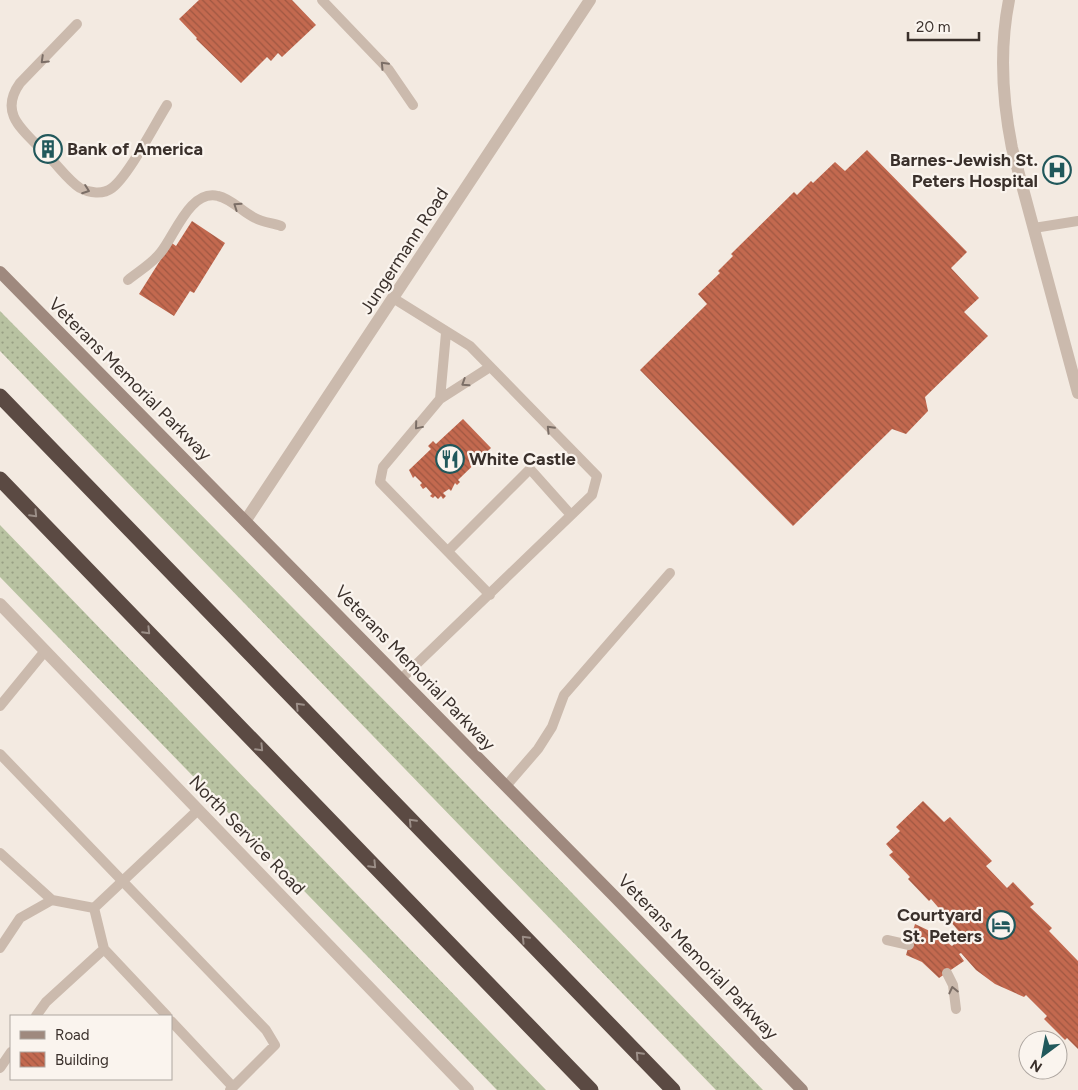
<svg xmlns="http://www.w3.org/2000/svg" width="1078" height="1090" font-family="Figtree,sans-serif">
	<style>
		.grass { fill: url(#grass-dots) }
		.building { fill: url(#building-back-hatch) }
		.lines { fill: none; stroke-linecap: round; stroke-linejoin: round }
		.service { stroke: #cbbaad; stroke-width: 10 }
		.minor { stroke: #cbbaad; stroke-width: 12 }
		.tertiary { stroke: #cbbaad; stroke-width: 12 }
		.secondary { stroke: #9f897e; stroke-width: 12 }
		.motorway { stroke: #5b4a43; stroke-width: 15 }
		.oneway { stroke: #7b6e66 }
		.oneway2 { stroke: #9b8e87 }
		.labels { text-anchor: middle; stroke-width: 4.5; stroke-linejoin: round; paint-order: stroke }
		.poi-label { font-size: 18px; font-weight: bold; fill: #3a302b; stroke: #faf4ee; text-anchor: start }
		.street-label { font-size: 18px; fill: #3a302b; stroke: #faf4ee }
	</style>
	<defs>
		<pattern id="grass-dots" width="8" height="8" patternUnits="userSpaceOnUse" patternTransform="scale(1.25)"><rect width="8" height="8" fill="#b8c2a1"/><path d="M2 2h.1M6 6h.1" fill="none" stroke="#979e83" stroke-width="1.8" stroke-linecap="round"/></pattern>
		<pattern id="building-back-hatch" width="6" height="6" patternUnits="userSpaceOnUse" patternTransform="scale(1.25)"><rect width="6" height="6" fill="#c3694f"/><path d="M-1 5l2 2M0 0l6 6M5-1l2 2" fill="none" stroke="#9f5742"/></pattern>
	</defs>
	<rect width="100%" height="100%" fill="#f3eae1"/>
	<path class="grass" d="M0 311 440 757 763 1090H716L0 351Z
		M0 525 546 1090H497L0 577Z"/>
	<path class="building" d="M199 0H292L316 25 282 57 278 53 271 61 267 57 241 83 196 39 197 38 179 19Z
		M52 135 62 146 46 161 36 150Z
		M867 150 967 252 951 268 979 298 964 312 988 336 925 397 928 411 906 434 892 429 793 526 640 370 707 304 698 294 720 273 718 271 733 256 731 254 794 192 797 195 811 181 813 183 835 162 845 171Z
		M192 221 225 243 194 293 190 291 174 316 139 294 163 256 169 241 176 246Z
		M463 419 491 448 458 480 460 482 457 485 455 483 451 491 449 489 443 493 446 496 443 499 441 496 438 499 435 496 433 498 430 496 432 494 426 487 423 489 420 485 422 483 415 476 413 478 409 470 431 449 428 446 433 441 436 444Z
		M923 801 944 822 950 817 992 861 986 866 1007 888 1013 882 1034 904 1030 907 1052 928 1049 931 1078 961V1049L1067 1038 1065 1040 1044 1019 1047 1016 1026 995 1024 997 995 984 976 970 961 953 959 954 964 961 939 978 922 962 906 955 915 924 936 934 952 946 963 936 931 899 929 901 908 879 910 877 889 855 893 852 886 844 900 831 896 827Z"/>
	<g class="lines">
		<path class="service" d="M322 0 389 70 413 105
			M39 147C19 127 0 111 20 83L77 24
			M50 158C59 167 69 181 80 188 89 193 103 195 112 188 129 175 155 124 167 105
			M1034 228 1078 221
			M128 280C139 271 153 263 161 252 175 235 190 189 218 196 232 199 242 212 255 218 262 222 272 223 281 226
			M393 298 470 346 597 476 592 495 401 679
			M446 333 440 399 383 467 380 482 490 595
			M440 399 490 367
			M448 551 530 469 571 515
			M0 706 45 651
			M0 754 266 1030 275 1045 230 1090
			M506 786 538 749 552 727 564 695 670 573
			M0 853 52 900
			M94 908 104 949 167 1016
			M887 940 909 945
			M0 948 20 918 52 900 94 908 198 810
			M947 973 953 985 956 1009
			M36 1016 46 1002 104 949
			M171 1021 233 1087
			M0 1068 11 1052"/>
		<path class="minor" d="M1009 0C999 50 1002 98 1012 148L1078 393"/>
		<path class="tertiary" d="M246 520 590 0
			M0 604 468 1090"/>
		<path class="secondary" d="M0 272 615 897 802 1090"/>
		<path class="motorway" d="M0 396 673 1090
			M0 479 591 1090"/>
	</g>
	<defs><path id="oneway-chevron" d="M-2-3.5L2.5 0L-2 3.5" fill="none" stroke-width="1.6" stroke-linecap="round" stroke-linejoin="round" transform="scale(1.25)"/></defs>
	<g class="oneway">
		<use href="#oneway-chevron" transform="translate(44 60) rotate(136)"/>
		<use href="#oneway-chevron" transform="translate(384 65) rotate(-133)"/>
		<use href="#oneway-chevron" transform="translate(86 190) rotate(20)"/>
		<use href="#oneway-chevron" transform="translate(237 206) rotate(-146)"/>
		<use href="#oneway-chevron" transform="translate(465 383) rotate(147)"/>
		<use href="#oneway-chevron" transform="translate(418 426) rotate(130)"/>
		<use href="#oneway-chevron" transform="translate(550 429) rotate(-134)"/>
		<use href="#oneway-chevron" transform="translate(953 990) rotate(-103)"/>
	</g>
	<g class="oneway2">
		<use href="#oneway-chevron" transform="translate(34 514) rotate(46)"/>
		<use href="#oneway-chevron" transform="translate(147 631) rotate(46)"/>
		<use href="#oneway-chevron" transform="translate(299 706) rotate(-134)"/>
		<use href="#oneway-chevron" transform="translate(260 748) rotate(46)"/>
		<use href="#oneway-chevron" transform="translate(412 822) rotate(-134)"/>
		<use href="#oneway-chevron" transform="translate(373 865) rotate(46)"/>
		<use href="#oneway-chevron" transform="translate(525 939) rotate(-134)"/>
		<use href="#oneway-chevron" transform="translate(639 1055) rotate(-134)"/>
	</g>
	<defs>
		<symbol id="building-ring" viewBox="-11 -11 22 22"><circle r="9.5" fill="#faf4ee" stroke="#21585b" stroke-width="1.5"/><path d="M-4-6H4V6H1V3H-1V6H-4ZM-2.5-4.3h1.7v1.8h-1.7ZM.8-4.3h1.7v1.8H.8ZM-2.5-1h1.7V.8h-1.7ZM.8-1h1.7V.8H.8Z" fill="#21585b"/></symbol>
		<symbol id="hospital-ring" viewBox="-11 -11 22 22"><circle r="9.5" fill="#faf4ee" stroke="#21585b" stroke-width="1.5"/><path d="M-5-5h3v3.5h4V-5h3V5h-3V1.5h-4V5h-3Z" fill="#21585b"/></symbol>
		<symbol id="restaurant-ring" viewBox="-11 -11 22 22"><circle r="9.5" fill="#faf4ee" stroke="#21585b" stroke-width="1.5"/><path d="M-5-6h1v4h1v-4h1v4h1v-4h1v5L-1.5 .5V6h-2V.5L-5-1ZM5-6V6H3V1.5H1.5Q1.5-4 5-6Z" fill="#21585b"/></symbol>
		<symbol id="hotel-ring" viewBox="-11 -11 22 22"><circle r="9.5" fill="#faf4ee" stroke="#21585b" stroke-width="1.5"/><path d="M-6-4.5h1.5V1H6V5H4.5V3h-9V5H-6ZM-4 0a1.8 1.8 0 1 1 3.6 0ZM.5 0V-2.5h3Q6-2.5 6 0Z" fill="#21585b"/></symbol>
	</defs>
	<g fill-rule="evenodd">
		<use href="#building-ring" x="32" y="133" width="32" height="32"/>
		<use href="#hospital-ring" x="1041" y="154" width="32" height="32"/>
		<use href="#restaurant-ring" x="434" y="443" width="32" height="32"/>
		<use href="#hotel-ring" x="985" y="909" width="32" height="32"/>
	</g>
	<g class="labels">
		<g class="poi-label">
			<text x="67" y="155">Bank of America</text>
			<text x="1038" y="166" text-anchor="end">Barnes-Jewish St.<tspan x="1038" dy="21">Peters Hospital</tspan></text>
			<text x="469" y="465">White Castle</text>
			<text x="982" y="921" text-anchor="end">Courtyard<tspan x="982" dy="21">St. Peters</tspan></text>
		</g>
		<g class="street-label">
			<text transform="translate(404 251) rotate(-57)" y="6">Jungermann Road</text>
			<text transform="translate(130 379) rotate(45)" y="6">Veterans Memorial Parkway</text>
			<text transform="translate(415 668) rotate(46)" y="6">Veterans Memorial Parkway</text>
			<text transform="translate(247 835) rotate(46)" y="6">North Service Road</text>
			<text transform="translate(698 957) rotate(46)" y="6">Veterans Memorial Parkway</text>
		</g>
	</g>
	<rect x="10" y="1015" width="162" height="65" fill="#faf4ee" stroke="#ada6a0"/>
	<rect x="20" y="1031" width="25" height="8" fill="#9f897e" stroke="#ada6a0"/>
	<text x="55" y="1040" font-size="15" fill="#3a302b">Road</text>
	<rect x="20" y="1052" width="25" height="15" fill="url(#building-back-hatch)" stroke="#ada6a0"/>
	<text x="55" y="1065" font-size="15" fill="#3a302b">Building</text>
	<g transform="translate(1043 1055) rotate(212)"><circle r="24" fill="#faf4ee" stroke="#ada6a0"/>
	<path d="M0-4L9 19L0 12L-9 19Z" fill="#21585b"/>
	<text y="-8" font-size="14" font-weight="bold" text-anchor="middle" fill="#3a302b">N</text>
	</g>
	<path d="M908 32v8h71v-8" fill="none" stroke="#3a302b" stroke-width="2.5"/>
	<text x="916" y="32" font-size="15" fill="#3a302b" stroke="#faf4ee" stroke-width="4" paint-order="stroke">20 m</text>
</svg>
